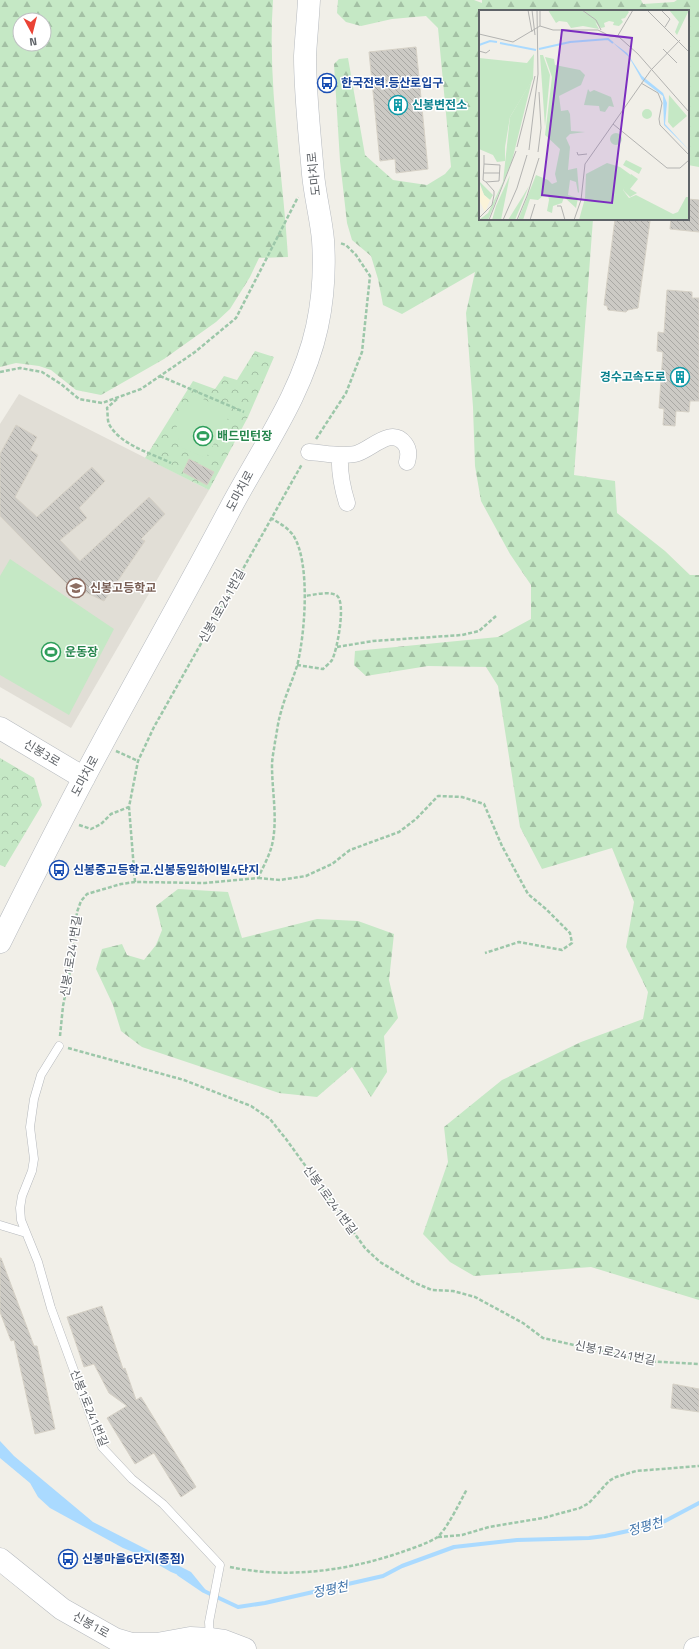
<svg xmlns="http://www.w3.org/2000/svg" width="699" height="1649" font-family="'Titillium Web','Noto Sans KR',sans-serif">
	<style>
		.education { fill: #e1ded6 }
		.forest { fill: url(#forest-firs); fill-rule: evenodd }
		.park { fill: url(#park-crowns) }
		.garden { fill: #c5e8c5 }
		.water { fill: #aadaff }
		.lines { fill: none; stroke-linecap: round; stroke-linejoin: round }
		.stream { stroke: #aadaff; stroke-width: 4 }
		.building { fill: url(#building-back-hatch); stroke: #d6d1c6 }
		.lane-casing { stroke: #b5b8bc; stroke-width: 9 }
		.street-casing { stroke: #b5b8bc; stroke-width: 17 }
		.secondary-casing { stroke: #b6babf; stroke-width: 23 }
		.path { stroke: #9cc7a9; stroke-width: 2.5; stroke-dasharray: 4 2; stroke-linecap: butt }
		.lane { stroke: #fff; stroke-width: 8 }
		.street { stroke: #fff; stroke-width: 16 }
		.secondary { stroke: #fff; stroke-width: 22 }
		.labels { text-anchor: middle; stroke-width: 3; stroke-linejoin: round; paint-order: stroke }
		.transit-label { font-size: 12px; font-weight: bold; fill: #164399; stroke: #fff; text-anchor: start }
		.culture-label { font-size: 12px; font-weight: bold; fill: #0d838f; stroke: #fff; text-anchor: start }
		.street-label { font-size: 12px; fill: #5f6368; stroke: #fff }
		.leisure-label { font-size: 12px; font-weight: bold; fill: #27864d; stroke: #fff; text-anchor: start }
		.education-label { font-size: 12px; font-weight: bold; fill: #785e54; stroke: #fff; text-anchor: start }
		.water-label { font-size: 13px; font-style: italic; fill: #4174aa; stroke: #fff }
		.inset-river { fill: none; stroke: #aadaff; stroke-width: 2 }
		.inset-road { fill: none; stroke: #b3b3b1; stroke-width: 1 }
		.view { fill: #7b2cbf; fill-opacity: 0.15; stroke: #7b2cbf; stroke-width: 2 }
		.inset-edge { fill: none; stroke: #5f6368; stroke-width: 2 }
	</style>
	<defs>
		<pattern id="forest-firs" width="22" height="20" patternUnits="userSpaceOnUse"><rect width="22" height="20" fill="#c5e8c5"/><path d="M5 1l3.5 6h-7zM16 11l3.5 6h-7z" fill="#a3c0a4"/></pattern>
		<pattern id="park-crowns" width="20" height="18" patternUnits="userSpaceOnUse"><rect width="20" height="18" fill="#c5e8c5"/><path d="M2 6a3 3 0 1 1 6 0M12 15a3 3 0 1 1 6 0" fill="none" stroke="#a3c0a4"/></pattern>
		<pattern id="building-back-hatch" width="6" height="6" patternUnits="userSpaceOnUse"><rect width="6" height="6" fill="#cccac5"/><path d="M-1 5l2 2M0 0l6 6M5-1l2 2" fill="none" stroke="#a9a8a4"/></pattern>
	</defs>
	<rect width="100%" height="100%" fill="#f1efe8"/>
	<path class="education" d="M19 394 209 490 71 728 0 687V424Z"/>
	<path class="forest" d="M0 0H273C267 86 283 171 288 257L259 258 250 277 230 309 216 322 164 359 101 395 76 390 51 370 39 366 16 363 0 367ZM20 20H44V44H20Z
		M338 0H474L482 3V0H641L643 4 674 2 677 0H699V167L688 165V11H480V219H593L574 475 615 481 617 513 665 551 690 575H699V1300L591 1267 474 1276 450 1262 423 1234 448 1162 444 1127 502 1080 581 1042 643 1019 648 992 626 947 634 902 612 848 542 869 520 827 498 686 486 667 428 666 366 676 354 665 355 651 498 637 531 619V585L510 554 481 501 475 466 473 407 466 313 475 272 402 314 383 305 378 279 371 256 352 240 347 223 340 161 334 64 339 59 348 58 365 155 393 180 427 185 445 174 451 167 438 28 426 16 392 19 361 26 346 22 337 13Z
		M178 889 228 892 242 938 317 919 358 921 394 934 389 980 398 1018 384 1036 387 1072 371 1097 352 1067 317 1097 279 1093 142 1047 121 1031 113 1005 96 969 102 949 122 944 127 955 144 960 156 945 162 930 156 906Z"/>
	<path class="park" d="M255 351 274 357 248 417 209 490 145 458 193 381 215 389 224 376 237 380Z
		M0 758 34 778 42 805 5 867 0 865Z"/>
	<path class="garden" d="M193 394 231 413 206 458 182 448 175 430Z
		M10 559 114 629 69 715 0 675V576Z"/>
	<path class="water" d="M0 1441 14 1456 93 1522 191 1572 209 1594 188 1579 171 1572 143 1556 123 1548 50 1508 38 1497 30 1483 0 1458Z"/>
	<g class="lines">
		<path class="stream" d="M179 1574 204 1591 238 1607 265 1603 383 1576 402 1566 454 1547 517 1540 589 1538 605 1536 637 1529 665 1521 699 1503"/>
	</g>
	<path class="building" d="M416 47 428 169 396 173 395 159 380 161 369 52Z
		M688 199 699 200V232L670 229 671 219H688Z
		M615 219H634L650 221 638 308 628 310 626 312 608 310 607 306 604 305Z
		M667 290 692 292V298H699V401H690L689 412 676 411 675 426 663 425 664 409 659 408 663 352 657 351 658 332 664 333Z
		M16 425 37 437 30 450 38 455 15 497 37 517 92 467 105 481 79 508 87 518 60 540 80 561 149 497 165 514 141 539 145 541 104 601 83 591 81 594 71 588 0 516V454Z
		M189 459 214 472 207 485 183 472Z
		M0 1258H1L34 1346H37L55 1429 35 1434 14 1340 11 1341 0 1312Z
		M102 1306 123 1369 125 1368 136 1400 141 1397 196 1487 181 1497 154 1453 135 1464 107 1418 127 1406 109 1393 94 1364 84 1367 67 1317Z
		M673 1384 699 1389V1412L671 1408Z"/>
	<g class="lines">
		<defs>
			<path id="lane" d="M59 1046 41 1075 34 1099 30 1127 34 1159 32 1171 22 1196 20 1208 21 1220 38 1262 51 1308 102 1447 132 1479 163 1504 220 1565 209 1622 210 1638
				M0 1225 26 1233"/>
			<path id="street" d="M309 452C324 453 340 457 355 454 370 451 391 425 405 444 409 449 409 455 407 462
				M340 455C339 472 342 487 347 503"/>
			<path id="secondary" d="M0 728 84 778
				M0 942C33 876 66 810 101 746 144 666 189 587 231 507 262 449 303 392 317 327 323 299 325 269 323 240 321 218 315 196 313 174 310 137 305 94 305 56 306 38 308 19 309 0
				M0 1559 62 1609 115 1639 132 1644H157L190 1638 210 1639 224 1641 245 1649
				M695 1649 699 1648"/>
		</defs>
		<use href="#lane" class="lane-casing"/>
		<use href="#street" class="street-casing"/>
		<use href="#secondary" class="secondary-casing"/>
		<path class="path" d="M0 372 20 368 42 372 61 384 79 399 102 403 141 389 195 352 236 318 298 197
			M160 376 244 412
			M117 399 107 408C108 413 107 419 109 424 120 445 151 453 171 463
			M316 439 346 393 362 352 370 276 356 255 346 245 340 243
			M337 647 373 641 462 635 479 631 496 616
			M297 665 323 669C326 666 330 663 332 660 337 651 347 600 336 595 327 591 314 595 305 596
			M116 751 138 761
			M79 825 91 829 101 824 111 814 129 807
			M258 878 280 880 306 876 332 864 350 850 399 832 416 819 438 796 462 797 484 804 502 846 528 894 546 909 570 933 572 943 562 950 519 942 485 953
			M135 882 129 807 138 761 154 727 302 464
			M60 1036 63 1006 73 956 77 912 81 901 87 894 121 884 135 882 205 883 258 878C263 867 269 857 272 845 278 819 272 792 272 766 272 758 274 750 275 742 277 732 278 721 281 712 285 696 292 682 297 666 305 635 311 562 293 535 287 527 279 523 271 518
			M68 1048 184 1080 251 1106 270 1119 286 1139 365 1248 380 1262 415 1283 432 1290 453 1291 475 1297 523 1323 543 1338 644 1361 699 1364
			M438 1537 462 1535 489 1527 543 1518 580 1508 589 1503 609 1481 616 1477 636 1471 699 1466
			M230 1567C287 1579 347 1571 402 1552 413 1548 426 1544 436 1538 445 1533 461 1500 467 1489"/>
		<use href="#lane" class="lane"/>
		<use href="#street" class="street"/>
		<use href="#secondary" class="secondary"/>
	</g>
	<defs>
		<symbol id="bus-ring" viewBox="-11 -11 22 22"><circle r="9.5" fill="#fff" stroke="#1a4fb4" stroke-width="1.5"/><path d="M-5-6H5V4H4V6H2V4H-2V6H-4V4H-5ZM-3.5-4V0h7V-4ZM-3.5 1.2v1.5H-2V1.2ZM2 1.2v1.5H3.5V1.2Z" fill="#1a4fb4"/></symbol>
		<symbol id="building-ring" viewBox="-11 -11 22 22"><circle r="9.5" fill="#fff" stroke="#0f9aa8" stroke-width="1.5"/><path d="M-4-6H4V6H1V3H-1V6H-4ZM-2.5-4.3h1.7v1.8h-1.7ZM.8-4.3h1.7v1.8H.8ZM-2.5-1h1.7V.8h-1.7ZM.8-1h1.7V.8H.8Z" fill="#0f9aa8"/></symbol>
		<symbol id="stadium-ring" viewBox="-11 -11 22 22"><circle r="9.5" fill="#fff" stroke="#2e9e5b" stroke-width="1.5"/><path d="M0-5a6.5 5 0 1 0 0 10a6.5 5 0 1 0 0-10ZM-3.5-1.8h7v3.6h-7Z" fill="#2e9e5b"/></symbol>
		<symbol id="school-ring" viewBox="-11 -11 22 22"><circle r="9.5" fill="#fff" stroke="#8d6e63" stroke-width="1.5"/><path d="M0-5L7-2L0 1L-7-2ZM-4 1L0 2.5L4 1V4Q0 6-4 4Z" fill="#8d6e63"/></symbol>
	</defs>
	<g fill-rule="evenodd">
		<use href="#bus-ring" x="316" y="72" width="22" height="22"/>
		<use href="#building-ring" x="387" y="94" width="22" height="22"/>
		<use href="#building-ring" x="669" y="366" width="22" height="22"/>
		<use href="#stadium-ring" x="192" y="425" width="22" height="22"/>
		<use href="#school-ring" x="65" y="577" width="22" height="22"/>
		<use href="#stadium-ring" x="40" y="641" width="22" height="22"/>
		<use href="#bus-ring" x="48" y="859" width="22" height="22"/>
		<use href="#bus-ring" x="57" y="1548" width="22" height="22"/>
	</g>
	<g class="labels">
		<g class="transit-label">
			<text x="341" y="87">한국전력.등산로입구</text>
			<text x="73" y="874">신봉중고등학교.신봉동일하이빌4단지</text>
			<text x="82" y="1563">신봉마을6단지(종점)</text>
		</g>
		<g class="culture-label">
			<text x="412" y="109">신봉변전소</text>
			<text x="666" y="381" text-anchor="end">경수고속도로</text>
		</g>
		<g class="street-label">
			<text transform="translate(314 174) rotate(-96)" y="4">도마치로</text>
			<text transform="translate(240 491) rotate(-62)" y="4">도마치로</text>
			<text transform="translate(222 606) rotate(-61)" y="4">신봉1로241번길</text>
			<text transform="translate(42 753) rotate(31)" y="4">신봉3로</text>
			<text transform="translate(85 776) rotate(-62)" y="4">도마치로</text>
			<text transform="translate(71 956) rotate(-81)" y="4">신봉1로241번길</text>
			<text transform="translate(330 1200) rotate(54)" y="4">신봉1로241번길</text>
			<text transform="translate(615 1353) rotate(11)" y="4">신봉1로241번길</text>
			<text transform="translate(89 1408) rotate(68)" y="4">신봉1로241번길</text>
			<text transform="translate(91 1625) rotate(29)" y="4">신봉1로</text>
		</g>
		<g class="leisure-label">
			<text x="217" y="440">배드민턴장</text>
			<text x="65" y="656">운동장</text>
		</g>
		<g class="education-label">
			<text x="90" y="592">신봉고등학교</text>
		</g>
		<g class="water-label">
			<text transform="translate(645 1526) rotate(-16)" y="5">정평천</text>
			<text transform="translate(330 1589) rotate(-12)" y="5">정평천</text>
		</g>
	</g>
	<g transform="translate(479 10)">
		<rect width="210" height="210" fill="#f1efe8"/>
		<path d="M69 0H103L115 10 120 19 104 16 92 18 88 12 80 11 77 13ZM104 0H148L150 2 146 8 142 9 144 12 140 16 134 15 135 12 130 11 125 13 126 17 122 18ZM53 70 33 151 9 210H0L9 203 24 172 31 107ZM163 104a5 5 0 1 1 10 0a5 5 0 1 1-10 0ZM0 171 14 185 11 190 5 185Z" fill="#c5e8c5"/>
		<path d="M190 0H210L198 25 196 22 200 12ZM55 44 54 69 31 107 26 137V151L18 152 14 145 0 139V48L48 53ZM61 45H64L71 65 66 117ZM66 47 75 49 76 55 101 60 106 65 102 75 80 86 82 101 89 100 91 104 92 121 106 122 91 124 87 128 91 137 89 160 98 158 100 182 99 183 97 172 91 170 89 185 99 188 97 198 85 187 83 193 74 196 73 203 68 201 70 190 69 185H65L59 190 51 189 44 210H39L57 165 69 170 73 174 78 172 76 164 81 139 66 125 73 67ZM109 79 111 82 115 80 132 87 135 97 130 96 126 102 121 101 120 96 105 95ZM128 153 141 157 152 165 150 172 144 180 150 188 157 185 194 204 199 202 207 187H210V210H100L106 188 107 164ZM31 165 22 210H13L17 196ZM50 176 36 210H29L44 186Z" fill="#c5e8c5"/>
		<path d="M0 174 5 185 11 190 6 202 0 190Z" fill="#fbf3d9"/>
		<path d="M190 85 208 106 194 118 189 112ZM152 164 159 169 151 179 158 183 151 187 144 180Z" fill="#c5e8c5"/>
		<path d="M131 129a6 6 0 1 1 12 0a6 6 0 1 1-12 0ZM147 150 163 158 160 164 144 155Z" fill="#c5e8c5"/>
		<path d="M132 31 148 43 163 66 184 83 188 93 186 114 210 140 185 115 184 86 163 70 150 47Z" fill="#aadaff"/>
		<path class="inset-river" d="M21 33 57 40M0 35 11 31 18 32M60 39 91 32 129 29 134 33"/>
		<path class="inset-road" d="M49 0 53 22M53 0 56 25M61 0V16M103 0 117 10 122 20M168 0 210 42M182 0 191 9 186 17M0 24 34 32 61 16 74 20H119L131 26 140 27 159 44 210 102M138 27 154 0M184 39 198 53M0 41 7 43 11 40M172 60 201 30M162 73 179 83 183 93 180 109 181 115 210 145M134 114 188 158H201L210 150M38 137 56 66M50 140 59 64 58 0M59 142 62 118 60 82M98 142 99 145 108 144M5 154 4 170 7 172M5 163H21M78 196H82L86 210M0 208 13 195 15 185V181L7 172 20 171 21 155 5 154V145M10 210 37 141M24 210 38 178 48 145M38 210 48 186 60 148M51 210 56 194M95 210 102 190 106 154 172 60"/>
		<path class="view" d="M83 20 153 28 133 193 63 185Z"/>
		<rect width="210" height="210" class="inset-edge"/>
	</g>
	<g transform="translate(32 32) rotate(173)"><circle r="19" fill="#ffffff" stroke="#bfc1c3"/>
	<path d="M0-3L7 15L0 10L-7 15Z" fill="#ea4335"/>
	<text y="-6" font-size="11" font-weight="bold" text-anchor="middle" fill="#5f6368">N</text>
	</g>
</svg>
